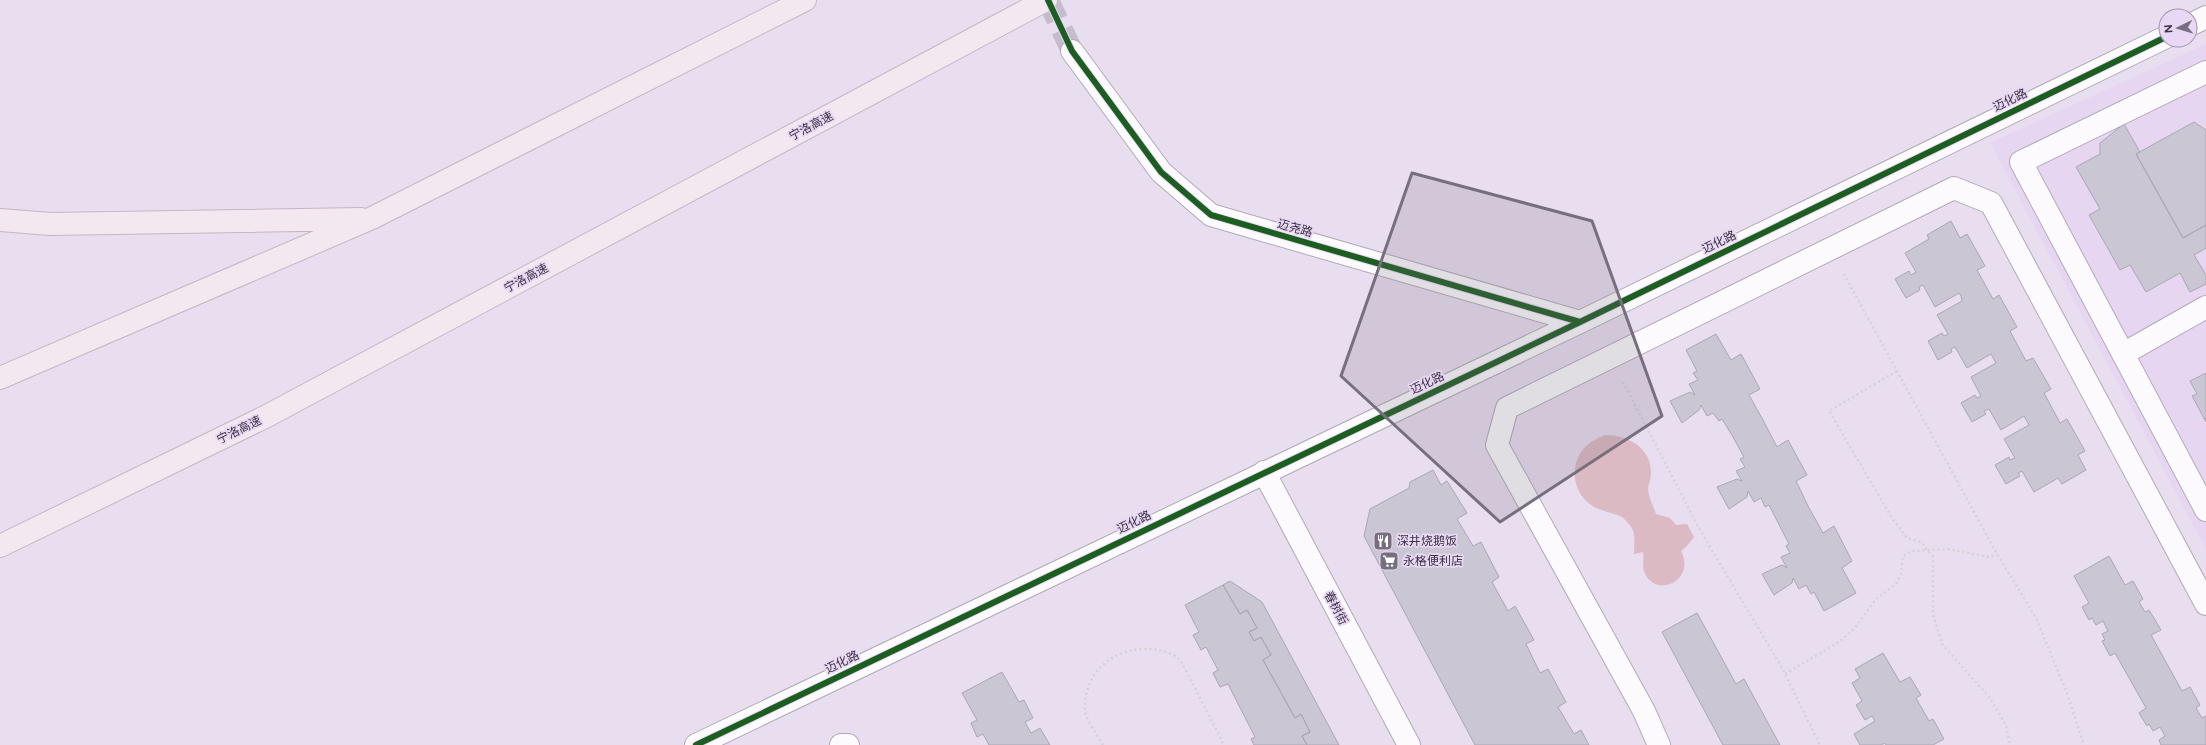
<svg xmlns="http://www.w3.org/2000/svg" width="2206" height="745" font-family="Figtree,'Noto Sans SC',sans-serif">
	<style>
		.built { fill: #e6d6f2 }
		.green { fill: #dcbac3 }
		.building { fill: #cac6d4; stroke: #aaa6b3 }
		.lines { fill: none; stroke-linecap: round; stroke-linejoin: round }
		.minor-tunnel { stroke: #c5bccc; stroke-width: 22; stroke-dasharray: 22 11; stroke-linecap: butt }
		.minor-casing { stroke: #b2aab7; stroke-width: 24 }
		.highway-casing { stroke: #c5b6c5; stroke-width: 24 }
		.path { stroke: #d5d2d7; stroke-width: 2.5; stroke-dasharray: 2 3; stroke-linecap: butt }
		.minor { stroke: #fcfafd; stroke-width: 22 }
		.highway { stroke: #f3e8f0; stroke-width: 22 }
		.cycleway-casing { stroke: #e9d7f6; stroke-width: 8 }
		.cycleway { stroke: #1b5e20; stroke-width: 6 }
		.marked { fill: #776f7d; fill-opacity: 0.2; stroke: #776f7d; stroke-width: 3; stroke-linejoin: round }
		.labels { text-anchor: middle; stroke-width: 3.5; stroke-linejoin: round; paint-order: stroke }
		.street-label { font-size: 12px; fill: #3a333f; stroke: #e9d7f6 }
		.poi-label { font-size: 12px; fill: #3a333f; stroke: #e9d7f6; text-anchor: start }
	</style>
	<rect width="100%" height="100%" fill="#e8deef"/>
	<path class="built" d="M2206 44V549L1990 143Z"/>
	<path class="green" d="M1605 435C1628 435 1652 448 1651 474 1651 480 1648 485 1648 490 1649 498 1653 506 1656 514L1670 518 1676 525 1687 524 1694 537 1686 547 1681 551C1696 579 1658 599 1645 574 1642 567 1644 560 1643 552L1634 554C1634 546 1636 533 1631 527 1622 513 1615 515 1601 510 1581 503 1571 483 1576 463 1580 448 1592 440 1605 435Z"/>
	<path class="building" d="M2194 122 2206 130V225L2183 238 2136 154Z
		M2124 124 2140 152 2136 154 2183 238 2206 225V248L2194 255 2206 275V284L2190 292 2180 273 2146 292 2130 265 2120 270 2089 215 2100 209 2076 167 2100 154V143Z
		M1951 221 1960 238 1967 234 1985 266 1977 270 1993 299 1999 295 2017 327 2010 331 2026 361 2033 358 2051 389 2044 393 2060 423 2067 419 2085 451 2078 455 2086 470 2062 484 2058 478 2034 492 2022 471 2018 473 2020 476 2006 484 1995 465 2009 457 2010 460 2015 458 2004 439 2029 425 2024 416 2001 430 1989 409 1984 411 1986 414 1972 422 1961 403 1975 395 1977 398 1981 396 1971 377 1996 363 1991 354 1967 368 1955 347 1951 349 1952 352 1938 360 1928 341 1942 333 1944 336 1948 334 1937 315 1962 301 1961 296 1959 293 1935 307 1923 285 1919 287 1920 290 1906 298 1895 279 1909 271 1911 275 1916 272 1905 253 1929 239 1927 235Z
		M1716 334 1731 360 1741 354 1760 389 1749 395 1763 420 1777 447 1788 440 1807 475 1796 481 1809 508 1823 533 1834 526 1852 561 1842 568 1856 593 1824 611 1814 592 1811 594 1806 585 1799 589 1793 578 1792 583 1774 595 1762 574 1782 565 1787 568 1781 557 1790 553 1786 546 1789 544 1769 505 1765 507 1761 498 1754 502 1748 491 1747 497 1729 509 1717 487 1737 479 1742 481 1736 471 1745 467 1740 459 1744 457 1733 437 1722 419 1719 421 1713 413 1707 416 1701 405 1699 410 1682 423 1670 401 1690 392 1695 395 1689 384 1698 380 1693 373 1697 371 1686 350Z
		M2206 373V422L2192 396 2197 394 2190 381Z
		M1433 470 1441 485 1447 481 1467 513 1457 519 1473 546 1481 542 1499 577 1492 582 1508 611 1515 606 1534 640 1526 644 1540 673 1548 669 1566 702 1558 707 1574 734 1581 730 1589 745H1475L1364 536 1370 509 1409 488 1410 482Z
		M2109 556 2125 585 2133 581 2143 599 2139 602 2145 612 2149 610 2161 630 2151 635 2182 691 2190 687 2200 705 2196 708 2202 718 2206 716V745H2161L2159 740 2165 736 2160 727 2153 731 2149 724 2147 726 2139 713 2146 708 2115 653 2110 656 2102 641 2105 640 2102 634 2108 631 2103 621 2096 625 2092 618 2089 620 2082 607 2089 603 2074 576Z
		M1230 581 1262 602 1339 745H1307L1302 736 1310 732 1301 714 1295 718 1263 660 1271 655 1261 637 1254 641 1249 632 1257 628 1247 610 1240 614 1223 585Z
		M1223 585 1240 614 1247 610 1257 628 1249 632 1254 641 1261 637 1271 655 1263 660 1295 718 1301 714 1310 732 1302 736 1307 745H1254L1251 739 1255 737 1228 684 1220 687 1213 673 1218 670 1206 647 1201 650 1193 635 1199 632 1185 605Z
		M1697 613 1736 684 1744 679 1780 745H1723L1662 632Z
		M1883 653 1900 682 1910 677 1921 695 1916 698 1929 721 1933 719 1944 739 1933 745H1886L1885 743 1881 745H1860L1854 734 1875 721 1872 716 1865 720 1856 705 1862 701 1852 683 1860 678 1855 669Z
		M1002 672 1019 702 1024 700 1033 718 1025 722 1031 733 1040 728 1050 745H989L983 734 977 737 971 723 977 720 962 693Z"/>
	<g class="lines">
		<path class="minor-tunnel" d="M1048 0 1072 51"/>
		<defs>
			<path id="minor" d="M2190 25 2206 17
				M1072 51 1161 172 1211 215 1580 322
				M2206 72 2021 162 2206 510
				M2123 354 2206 307
				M1264 472 1409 745
				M696 745 1580 322 2166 37
				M841 745H848
				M1659 745 1644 711 1497 445 1507 408 1954 188 1991 203 2206 604"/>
			<path id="highway" d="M0 220 50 224 361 219
				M0 378 372 218 805 0
				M0 546 265 417 1046 0"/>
		</defs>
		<use href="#minor" class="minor-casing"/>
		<use href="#highway" class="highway-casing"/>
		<path class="path" d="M1844 274 1997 554 2036 618 2067 693 2084 745
			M1897 371 1829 411 1892 518 1907 538 1921 542 1933 557V614L1942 644 1989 697 2006 725 2010 745
			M1623 382 1700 530 1782 668 1820 745
			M1785 674 1839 642 1854 629 1876 599 1896 584 1901 574 1903 556 1912 551 1948 549 1989 557 1997 554
			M1103 745C1098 737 1085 718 1085 710 1083 670 1119 643 1157 650 1163 651 1175 654 1179 659 1184 664 1187 674 1191 680 1202 702 1213 723 1224 745"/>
		<use href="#minor" class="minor"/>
		<use href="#highway" class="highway"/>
		<defs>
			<path id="cycleway" d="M1048 0 1072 51 1161 172 1211 215 1580 322
				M696 745 1580 322 2166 37"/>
		</defs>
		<use href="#cycleway" class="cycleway-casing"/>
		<use href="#cycleway" class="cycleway"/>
	</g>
	<path class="marked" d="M1412 173 1592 221 1662 416 1500 522 1341 376Z"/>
	<defs>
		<symbol id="restaurant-square" viewBox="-11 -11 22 22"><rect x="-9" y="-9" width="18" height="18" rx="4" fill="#776f7d" stroke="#e9d7f6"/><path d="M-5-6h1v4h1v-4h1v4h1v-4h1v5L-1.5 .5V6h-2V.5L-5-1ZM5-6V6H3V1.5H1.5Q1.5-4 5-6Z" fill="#fff"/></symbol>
		<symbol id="supermarket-square" viewBox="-11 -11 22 22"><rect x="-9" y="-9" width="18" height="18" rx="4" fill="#776f7d" stroke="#e9d7f6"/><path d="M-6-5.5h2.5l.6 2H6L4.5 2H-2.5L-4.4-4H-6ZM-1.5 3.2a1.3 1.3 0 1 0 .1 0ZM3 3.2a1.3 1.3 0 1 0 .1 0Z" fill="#fff"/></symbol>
	</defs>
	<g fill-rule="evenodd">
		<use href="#restaurant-square" x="1372" y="530" width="22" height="22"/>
		<use href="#supermarket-square" x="1378" y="550" width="22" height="22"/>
	</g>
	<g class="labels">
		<g class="street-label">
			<text transform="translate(2010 100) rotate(-26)" y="4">迈化路</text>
			<text transform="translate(811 126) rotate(-28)" y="4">宁洛高速</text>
			<text transform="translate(1295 228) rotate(16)" y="4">迈尧路</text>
			<text transform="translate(1719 242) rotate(-26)" y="4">迈化路</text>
			<text transform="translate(526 278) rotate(-28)" y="4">宁洛高速</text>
			<text transform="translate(1427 383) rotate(-25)" y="4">迈化路</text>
			<text transform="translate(239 430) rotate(-26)" y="4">宁洛高速</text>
			<text transform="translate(1134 522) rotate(-26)" y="4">迈化路</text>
			<text transform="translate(1336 608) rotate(62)" y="4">春树街</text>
			<text transform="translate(842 662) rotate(-26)" y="4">迈化路</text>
		</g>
		<g class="poi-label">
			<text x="1397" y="545">深井烧鹅饭</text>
			<text x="1403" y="565">永格便利店</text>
		</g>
	</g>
	<g transform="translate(2178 28) rotate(265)"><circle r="19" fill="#e9d7f6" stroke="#a395ad"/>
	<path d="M0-3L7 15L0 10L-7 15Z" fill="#776f7d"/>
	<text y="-6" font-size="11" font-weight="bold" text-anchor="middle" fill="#3a333f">N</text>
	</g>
</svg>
